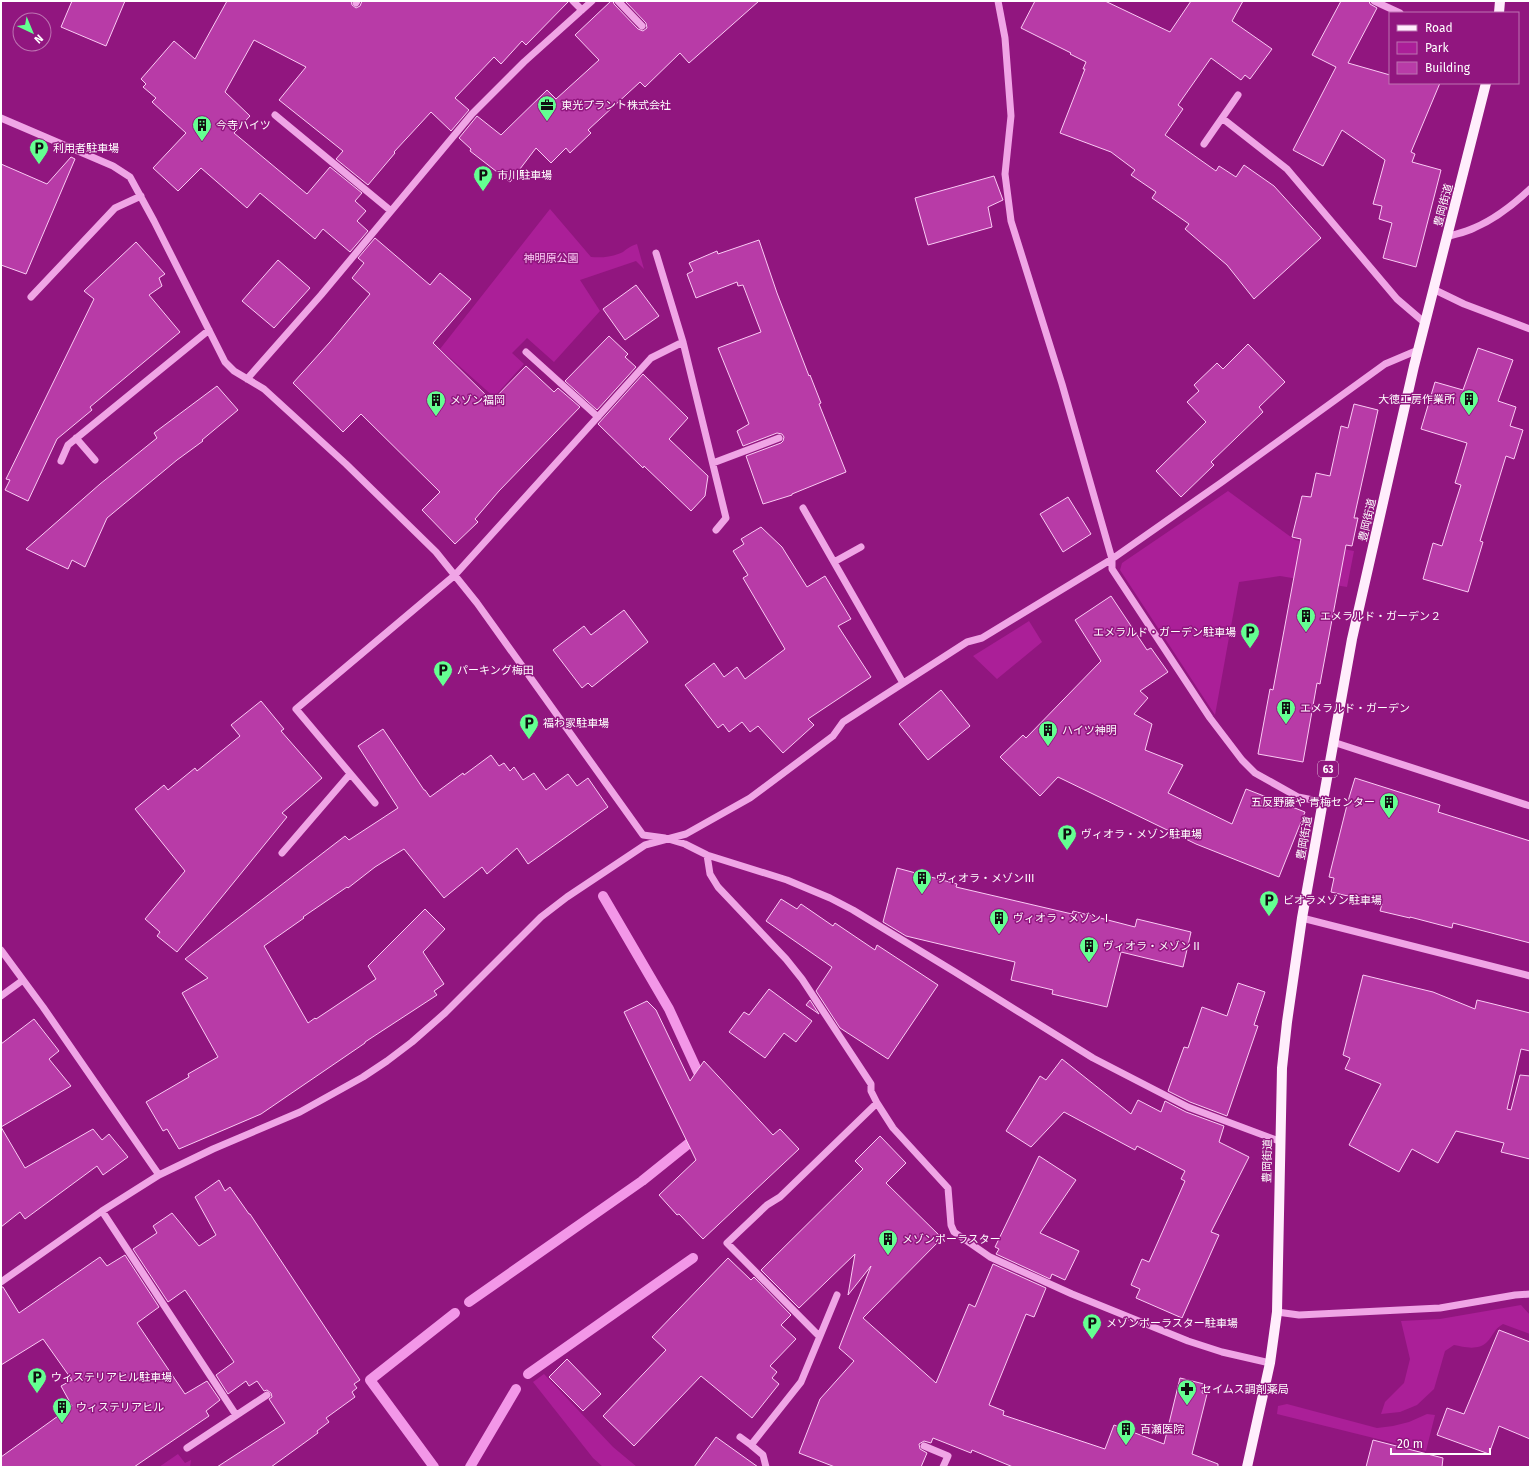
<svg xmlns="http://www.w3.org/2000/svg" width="1531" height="1468" font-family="'Fira Sans','Noto Sans JP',sans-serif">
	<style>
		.green { fill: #ab1f98 }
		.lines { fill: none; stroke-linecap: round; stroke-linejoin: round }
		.stream { stroke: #f397e8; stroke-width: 10 }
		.building { fill: #b83ba7; stroke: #fbcbf5 }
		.minor { stroke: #f0a5e6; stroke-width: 7 }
		.major { stroke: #ffeefc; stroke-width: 10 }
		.labels { text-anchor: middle; stroke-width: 3; stroke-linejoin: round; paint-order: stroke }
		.shield { fill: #91167f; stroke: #deb9d9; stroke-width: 1 }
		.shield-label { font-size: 10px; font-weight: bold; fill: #fff }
		.poi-label { font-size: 11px; fill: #fff; stroke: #91167f; text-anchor: start }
		.street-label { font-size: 11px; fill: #fff; stroke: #91167f }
		.park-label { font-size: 11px; fill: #fbcbf5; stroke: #91167f }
	</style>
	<rect width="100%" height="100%" fill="#91167f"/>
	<path class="green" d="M550 209 591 257C602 258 613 257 623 252 628 248 631 246 637 244L644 269 636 261 580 280 600 311 554 362 527 338 512 353 524 364 494 397 440 349Z
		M1228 491 1295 540 1354 551 1347 587 1280 576 1239 582 1215 715 1120 570 1122 563Z
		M1029 621 1042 642 997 679 973 656Z
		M1521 1305 1530 1315V1334L1503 1324C1493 1330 1494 1335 1487 1342 1478 1351 1464 1347 1454 1345L1445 1351 1434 1389 1417 1405 1400 1412 1381 1414 1385 1402 1404 1383 1410 1359 1401 1321 1440 1319Z
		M544 1374 613 1447 637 1467H603L593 1458 533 1382Z
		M1287 1404 1377 1428 1393 1426 1409 1422 1427 1414 1435 1415 1426 1451 1277 1414 1278 1406Z
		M178 1454 185 1463 191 1460 190 1467H159Z"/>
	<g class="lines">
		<path class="stream" d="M603 896 669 1009 703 1083
			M469 1302 642 1181 698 1136
			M528 1374 693 1258
			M434 1467 370 1380 455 1313
			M470 1467 516 1389"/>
	</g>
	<path class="building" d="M72 1H125L106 46 61 27Z
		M227 1H351L352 5 356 8 360 6 362 1H568V2L526 45 522 41 501 64 494 57 455 98 469 110 451 131 431 112 394 152 395 153 368 185 336 159 343 151 279 100 306 67 254 40 225 92 250 116 234 133 307 194 330 167 362 193 355 201 366 211 357 221 368 231 350 252 323 229 315 239 260 193 247 208 201 168 178 191 153 168 186 133 152 102 156 98 143 87 146 84 141 79 174 41 195 59Z
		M611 1H613L614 4 638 29 643 31 647 28 646 23 625 1H759L689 63 680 53 645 87 640 82 588 130 591 133 570 153 566 148 551 163 536 148 510 182 470 151 471 149 459 138 477 116 501 135 547 90 556 99 599 60 575 35Z
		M1035 1H1105L1170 32 1191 1H1243L1232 21 1272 49 1250 79 1245 75 1241 80 1211 58 1178 105 1183 109 1165 135 1216 171 1219 166 1236 177 1244 165 1274 186 1321 238 1254 299 1227 265 1185 229 1189 224 1152 198 1156 192 1131 175 1135 170 1111 152 1060 133 1085 69H1083L1086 62 1070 54 1071 53 1021 28Z
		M1341 1H1369L1370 4 1377 8 1348 63 1390 75V83H1440L1411 152 1415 154 1412 162 1441 170 1416 267 1383 258 1392 223 1379 219 1382 206 1373 204 1385 160 1342 130 1323 166 1293 150 1336 67 1312 55Z
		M71 157 75 159 26 274 1 265V164L47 184Z
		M994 176 1003 200 988 207 992 227 928 245 915 198Z
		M375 238 430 285 440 273 471 299 433 343 492 401 526 366 554 392 558 388 580 407 499 491 475 519 478 522 455 544 422 510 440 492 361 414 343 432 293 383 330 342 370 294 352 278 364 263 358 258Z
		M759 240 777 293 809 376 810 375 821 403 819 404 846 472 792 494V495L763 504 746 456 781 443 783 441 784 437 782 434 777 433 743 446 737 431 749 424 718 348 761 332 743 285 738 286 737 282 696 298 687 274 693 271 689 263 717 251 718 254Z
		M136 242 165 274 159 278 162 286 149 295 180 332 90 407 92 410 57 439 28 501 5 490 10 480 6 479 94 299 84 291Z
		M278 260 310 288 274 328 242 301Z
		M636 285 659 316 625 340 603 309Z
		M609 336 628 354 625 357 636 367 597 410 565 381Z
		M1248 344 1285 382 1259 407 1263 412 1211 462 1214 465 1181 497 1156 471 1206 422 1187 402 1199 391 1194 385 1217 363 1223 369Z
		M1478 348 1513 360 1498 401 1516 407 1510 426 1523 430 1514 459 1506 456 1480 541 1483 542 1468 592 1423 579 1433 543 1442 546 1453 510 1461 485 1455 483 1467 443 1421 429 1435 382 1463 390Z
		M643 374 688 418 669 439 708 476 705 496 691 511 644 466 643 468 598 424Z
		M217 386 238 410 202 440 203 441 177 460 107 518 85 567 72 560 68 569 26 549 100 484 157 438 154 433Z
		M1354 404 1378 410 1354 518H1358L1352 546 1346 545 1320 684 1317 683 1303 762 1258 754 1270 689 1273 690 1301 539 1292 537 1302 496 1311 497 1316 473 1330 476 1341 426 1348 428Z
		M1068 497 1091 534 1063 552 1040 514Z
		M761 527 782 547 807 587 825 576 851 619 838 626 871 677 808 719 814 725 783 753 758 726 750 732 742 722 729 732 723 724 718 728 685 685 714 663 724 677 737 667 745 679 785 649 743 578 748 575 733 551 744 544 741 539Z
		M1111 596 1147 650 1151 648 1168 672 1140 691 1148 698 1134 714 1152 724 1145 750 1183 765 1168 793 1232 824 1246 789 1305 812 1279 877 1196 844 1058 777 1040 796 1000 757 1023 735 1026 738 1101 661 1075 620Z
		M624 610 648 642 592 687 588 683 582 688 553 650 584 626 591 635Z
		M941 690 970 726 928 760 899 724Z
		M261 701 284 729 281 731 322 778 282 813 287 817 177 952 157 936 160 932 145 919 185 871 135 809 164 785 168 790 195 768 197 771 240 736 231 725Z
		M383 729 424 790H425L430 797 463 773 464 775 491 755 499 766 504 763 510 771 514 767 523 780 534 773 546 790 568 774 577 786 588 778 608 807 528 864 517 848 487 874 482 867 444 898 404 849 375 867 348 888 347 887 303 917 304 918 264 946 308 1023 315 1018 316 1019 376 979 368 966 425 909 445 929 423 952 444 984 434 991 437 995 365 1042V1043L261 1114 179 1149 167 1129 163 1131 146 1102 189 1077 188 1074 218 1057 182 993 208 978 185 959 345 836 349 840 398 808 358 746Z
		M1355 778 1440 805 1438 812 1530 841V943L1453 923 1452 928 1410 917V918L1380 911 1382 904 1331 892 1334 878 1329 877 1348 801Z
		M897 868 957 884 956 887 1072 914 1073 911 1135 927 1137 919 1191 932 1183 967 1121 952 1107 1007 1052 994 1053 990 1011 980 1015 962 906 936 883 922Z
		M781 899 797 909 801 904 833 926 835 923 875 950 877 945 938 985 888 1059 840 1028 816 991 832 967 766 921Z
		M1363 975 1433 992 1475 1009 1477 1000 1530 1013V1051L1521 1049 1507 1109 1511 1110 1520 1075 1530 1076V1159L1501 1152 1504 1143 1456 1131 1438 1163 1412 1149 1399 1172 1349 1145 1381 1084 1345 1069 1350 1058 1343 1055Z
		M1238 983 1265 992 1254 1025 1258 1026 1227 1116 1190 1102 1168 1091 1184 1047 1188 1048 1202 1007 1227 1016Z
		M769 989 812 1021 796 1042 784 1033 765 1058 729 1032 744 1012 749 1015Z
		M810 1000 819 1014 806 1005Z
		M647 1001 656 1010 690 1081 704 1061 773 1135 780 1129 799 1149 703 1239 679 1214 677 1215 659 1195 696 1160 624 1012Z
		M34 1019 59 1051 49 1059 71 1086 1 1127 25 1168 93 1129 102 1140 109 1134 128 1157 103 1175 97 1166 25 1219 20 1212 1 1227V1044Z
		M1062 1059 1131 1114 1138 1100 1161 1112 1165 1101 1186 1112 1224 1126 1219 1142 1249 1157 1211 1232 1219 1235 1182 1318 1136 1298 1140 1289 1131 1285 1142 1259 1149 1262 1185 1181 1181 1179 1185 1171 1137 1146 1135 1150 1064 1112 1031 1147 1006 1131 1040 1076 1046 1080Z
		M880 1136 906 1163 886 1183 942 1238 863 1318 936 1383 969 1304 975 1307 993 1264 1046 1288 1034 1317 1026 1314 989 1405 1004 1411 1003 1415 1105 1449 1114 1425 1164 1444 1180 1378 1204 1384 1202 1393 1207 1394 1192 1454 1218 1464V1467H1013L972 1450 971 1453 933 1438 931 1443 924 1441 919 1444 920 1449 927 1453 921 1467H835L799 1453 820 1399 854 1361 839 1348 871 1266 848 1295 855 1254 799 1308 761 1270 863 1169 855 1161Z
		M1039 1156 1076 1180 1040 1233 1079 1251 1065 1280 1052 1274 1050 1279 996 1254 999 1249 995 1247Z
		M219 1180 225 1191 230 1187 249 1214H250L360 1380 354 1384 357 1388 352 1392 355 1397 326 1418 329 1422 317 1431 318 1433 271 1467H217L285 1423 269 1399 272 1397 271 1393 267 1390 264 1391 257 1381 249 1386 246 1381 228 1394 216 1375 234 1362 185 1290 168 1302 133 1249 157 1233 153 1226 172 1213 199 1246 216 1235 195 1197Z
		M125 1255 159 1307 137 1323 185 1394 207 1381 220 1400 206 1411 209 1416 134 1467H1V1457L72 1406 61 1386 72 1380 43 1339 1 1365V1287H3L19 1313 100 1257 107 1266Z
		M728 1258 751 1280 754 1277 791 1315 781 1325 796 1339 770 1366 777 1372 772 1378 779 1384 752 1418 701 1376 634 1446 603 1416 666 1350 652 1337Z
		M1499 1330 1530 1342V1439L1499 1426 1489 1454 1437 1435 1447 1408 1464 1414Z
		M567 1359 601 1394 583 1411 549 1377Z
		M716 1437 758 1467H694Z
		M1373 1440 1443 1458 1442 1467H1366Z"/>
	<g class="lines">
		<path class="minor" d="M573 1 582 10
			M618 1 642 26
			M998 1 1005 38 1011 116 1005 174 1011 221 1062 384 1112 559V569L1210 718 1242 760 1255 773 1298 797 1323 802
			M1374 1 1400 13
			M356 3 357 1
			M275 115 391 211
			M1 118 113 166 130 177 154 221 225 362 234 371 264 389 346 464 436 552 477 603 643 835 665 838 685 844 707 855 787 880 830 898 853 910 955 972 1093 1058 1188 1107 1279 1141
			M1222 118 1287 169 1397 299 1425 323
			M1204 144 1238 95
			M1447 237C1456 234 1466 232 1474 228 1495 219 1513 205 1530 189
			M656 253 683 342 726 518 716 530
			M1433 289 1464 304 1530 329
			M31 297 115 208 141 196
			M526 352 598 417
			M247 379 321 295 472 114 524 62 592 1
			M76 438 95 460
			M61 461 68 445 209 330
			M713 463 779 438
			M803 508 903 683
			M834 562 861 547
			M1333 742 1530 806
			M375 803 296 709 455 575 651 358 683 342
			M282 853 350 774
			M707 855 710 874 718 887 786 959 802 979 871 1084V1091L877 1103 893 1128 948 1188 951 1225 954 1232 990 1257 1072 1294 1188 1341 1222 1352 1270 1363
			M1302 918 1530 976
			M1 950 43 1007 159 1175
			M1 996 23 980
			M102 1211 236 1415
			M1 1282 102 1211 159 1175 213 1149 300 1112 363 1077 387 1061 412 1042 445 1013 541 917 567 897 645 845 686 834 750 798 833 736 843 722 967 642 982 638 1112 559 1222 482 1385 364 1418 350
			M1277 1312 1299 1315 1440 1308 1515 1295 1530 1294
			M819 1336 727 1243 767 1205 780 1197 877 1103
			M740 1437 751 1445
			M924 1446 948 1456 943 1467
			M187 1448 267 1395
			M766 1467 763 1455 751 1445 801 1382 837 1295"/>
		<path class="major" d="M1499 13 1500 1
			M1247 1467 1270 1363 1277 1312 1282 1068 1287 1022 1302 918 1352 639 1414 366 1486 83"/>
	</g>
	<defs>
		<symbol id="office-pin" viewBox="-11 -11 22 30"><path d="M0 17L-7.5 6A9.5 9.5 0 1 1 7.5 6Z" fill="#64ff91" stroke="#91167f"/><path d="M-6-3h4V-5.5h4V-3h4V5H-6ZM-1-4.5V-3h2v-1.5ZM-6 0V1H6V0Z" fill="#111"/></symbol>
		<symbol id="building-pin" viewBox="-11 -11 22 30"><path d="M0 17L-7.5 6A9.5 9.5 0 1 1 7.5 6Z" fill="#64ff91" stroke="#91167f"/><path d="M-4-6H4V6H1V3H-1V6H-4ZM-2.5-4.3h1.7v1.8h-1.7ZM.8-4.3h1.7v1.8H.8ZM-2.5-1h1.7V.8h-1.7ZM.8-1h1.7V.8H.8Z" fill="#111"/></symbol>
		<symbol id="parking-pin" viewBox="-11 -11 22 30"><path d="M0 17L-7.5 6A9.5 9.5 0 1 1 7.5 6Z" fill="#64ff91" stroke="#91167f"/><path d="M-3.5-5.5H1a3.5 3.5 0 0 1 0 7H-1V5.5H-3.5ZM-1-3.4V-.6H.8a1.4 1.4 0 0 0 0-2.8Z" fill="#111"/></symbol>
		<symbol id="pharmacy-pin" viewBox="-11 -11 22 30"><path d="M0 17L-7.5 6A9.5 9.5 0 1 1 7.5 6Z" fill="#64ff91" stroke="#91167f"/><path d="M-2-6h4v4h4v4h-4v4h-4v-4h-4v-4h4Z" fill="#111"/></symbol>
	</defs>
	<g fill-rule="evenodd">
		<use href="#office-pin" x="536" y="94" width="22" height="30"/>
		<use href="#building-pin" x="191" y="114" width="22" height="30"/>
		<use href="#parking-pin" x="28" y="137" width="22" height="30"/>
		<use href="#parking-pin" x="472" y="164" width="22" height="30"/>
		<use href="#building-pin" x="1458" y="388" width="22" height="30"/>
		<use href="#building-pin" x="425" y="389" width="22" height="30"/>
		<use href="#building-pin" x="1295" y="605" width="22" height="30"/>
		<use href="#parking-pin" x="1239" y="621" width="22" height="30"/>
		<use href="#parking-pin" x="432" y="659" width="22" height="30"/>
		<use href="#building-pin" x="1275" y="697" width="22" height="30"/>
		<use href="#parking-pin" x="518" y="712" width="22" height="30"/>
		<use href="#building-pin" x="1037" y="719" width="22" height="30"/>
		<use href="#building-pin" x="1378" y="791" width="22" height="30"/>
		<use href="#parking-pin" x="1056" y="823" width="22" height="30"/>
		<use href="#building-pin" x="911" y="867" width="22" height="30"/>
		<use href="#parking-pin" x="1258" y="889" width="22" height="30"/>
		<use href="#building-pin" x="988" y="907" width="22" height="30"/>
		<use href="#building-pin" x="1078" y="935" width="22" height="30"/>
		<use href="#building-pin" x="877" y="1228" width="22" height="30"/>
		<use href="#parking-pin" x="1081" y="1312" width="22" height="30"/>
		<use href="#parking-pin" x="26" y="1366" width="22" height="30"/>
		<use href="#pharmacy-pin" x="1176" y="1378" width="22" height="30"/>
		<use href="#building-pin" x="51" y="1396" width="22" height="30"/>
		<use href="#building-pin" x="1115" y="1418" width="22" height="30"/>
	</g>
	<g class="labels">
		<rect class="shield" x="1318" y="761" width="20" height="16" rx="3"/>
		<g class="shield-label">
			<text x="1328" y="773">63</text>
		</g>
		<g class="poi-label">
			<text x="561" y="109">東光プラント株式会社</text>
			<text x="216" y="129">今寺ハイツ</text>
			<text x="53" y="152">利用者駐車場</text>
			<text x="497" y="179">市川駐車場</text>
			<text x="1455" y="403" text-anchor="end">大徳工房作業所</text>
			<text x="450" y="404">メゾン福岡</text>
			<text x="1320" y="620">エメラルド・ガーデン２</text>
			<text x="1236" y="636" text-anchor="end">エメラルド・ガーデン駐車場</text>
			<text x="457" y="674">パーキング梅田</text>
			<text x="1300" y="712">エメラルド・ガーデン</text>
			<text x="543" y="727">福わ家駐車場</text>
			<text x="1062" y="734">ハイツ神明</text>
			<text x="1375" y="806" text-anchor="end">五反野藤や 青梅センター</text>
			<text x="1081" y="838">ヴィオラ・メゾン駐車場</text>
			<text x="936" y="882">ヴィオラ・メゾンⅢ</text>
			<text x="1283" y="904">ビオラメゾン駐車場</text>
			<text x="1013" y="922">ヴィオラ・メゾンⅠ</text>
			<text x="1103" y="950">ヴィオラ・メゾンⅡ</text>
			<text x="902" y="1243">メゾンポーラスター</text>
			<text x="1106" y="1327">メゾンポーラスター駐車場</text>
			<text x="51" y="1381">ウィステリアヒル駐車場</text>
			<text x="1201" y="1393">セイムス調剤薬局</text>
			<text x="76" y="1411">ウィステリアヒル</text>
			<text x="1140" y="1433">百瀬医院</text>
		</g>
		<g class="street-label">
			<text transform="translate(1443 205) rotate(-75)" y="4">豊岡街道</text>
			<text transform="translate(1367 520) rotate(-77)" y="4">豊岡街道</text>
			<text transform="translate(1304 838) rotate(-80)" y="4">豊岡街道</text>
			<text transform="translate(1267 1161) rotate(-89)" y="4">豊岡街道</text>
		</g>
		<g class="park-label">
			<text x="551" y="262">神明原公園</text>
		</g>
	</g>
	<rect width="1531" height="1468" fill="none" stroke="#ffffff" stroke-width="4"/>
	<rect x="1389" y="12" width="130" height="72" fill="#91167f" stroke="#bd73b2"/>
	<rect x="1397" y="25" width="20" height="6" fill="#ffeefc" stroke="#bd73b2"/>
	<text x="1425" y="32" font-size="12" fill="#ffffff">Road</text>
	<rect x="1397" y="42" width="20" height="12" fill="#ab1f98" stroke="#bd73b2"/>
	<text x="1425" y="52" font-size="12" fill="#ffffff">Park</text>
	<rect x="1397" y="62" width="20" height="12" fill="#b83ba7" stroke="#bd73b2"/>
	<text x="1425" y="72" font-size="12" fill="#ffffff">Building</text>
	<g transform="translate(32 32) rotate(136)"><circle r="19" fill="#91167f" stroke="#bd73b2"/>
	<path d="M0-3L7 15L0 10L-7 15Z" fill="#64ff91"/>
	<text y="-6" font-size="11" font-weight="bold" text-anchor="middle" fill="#ffffff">N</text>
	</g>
	<path d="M1391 1448v6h99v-6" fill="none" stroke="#ffffff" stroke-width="2"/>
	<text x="1397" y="1448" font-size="12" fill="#ffffff" stroke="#91167f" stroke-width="3" paint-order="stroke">20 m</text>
</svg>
